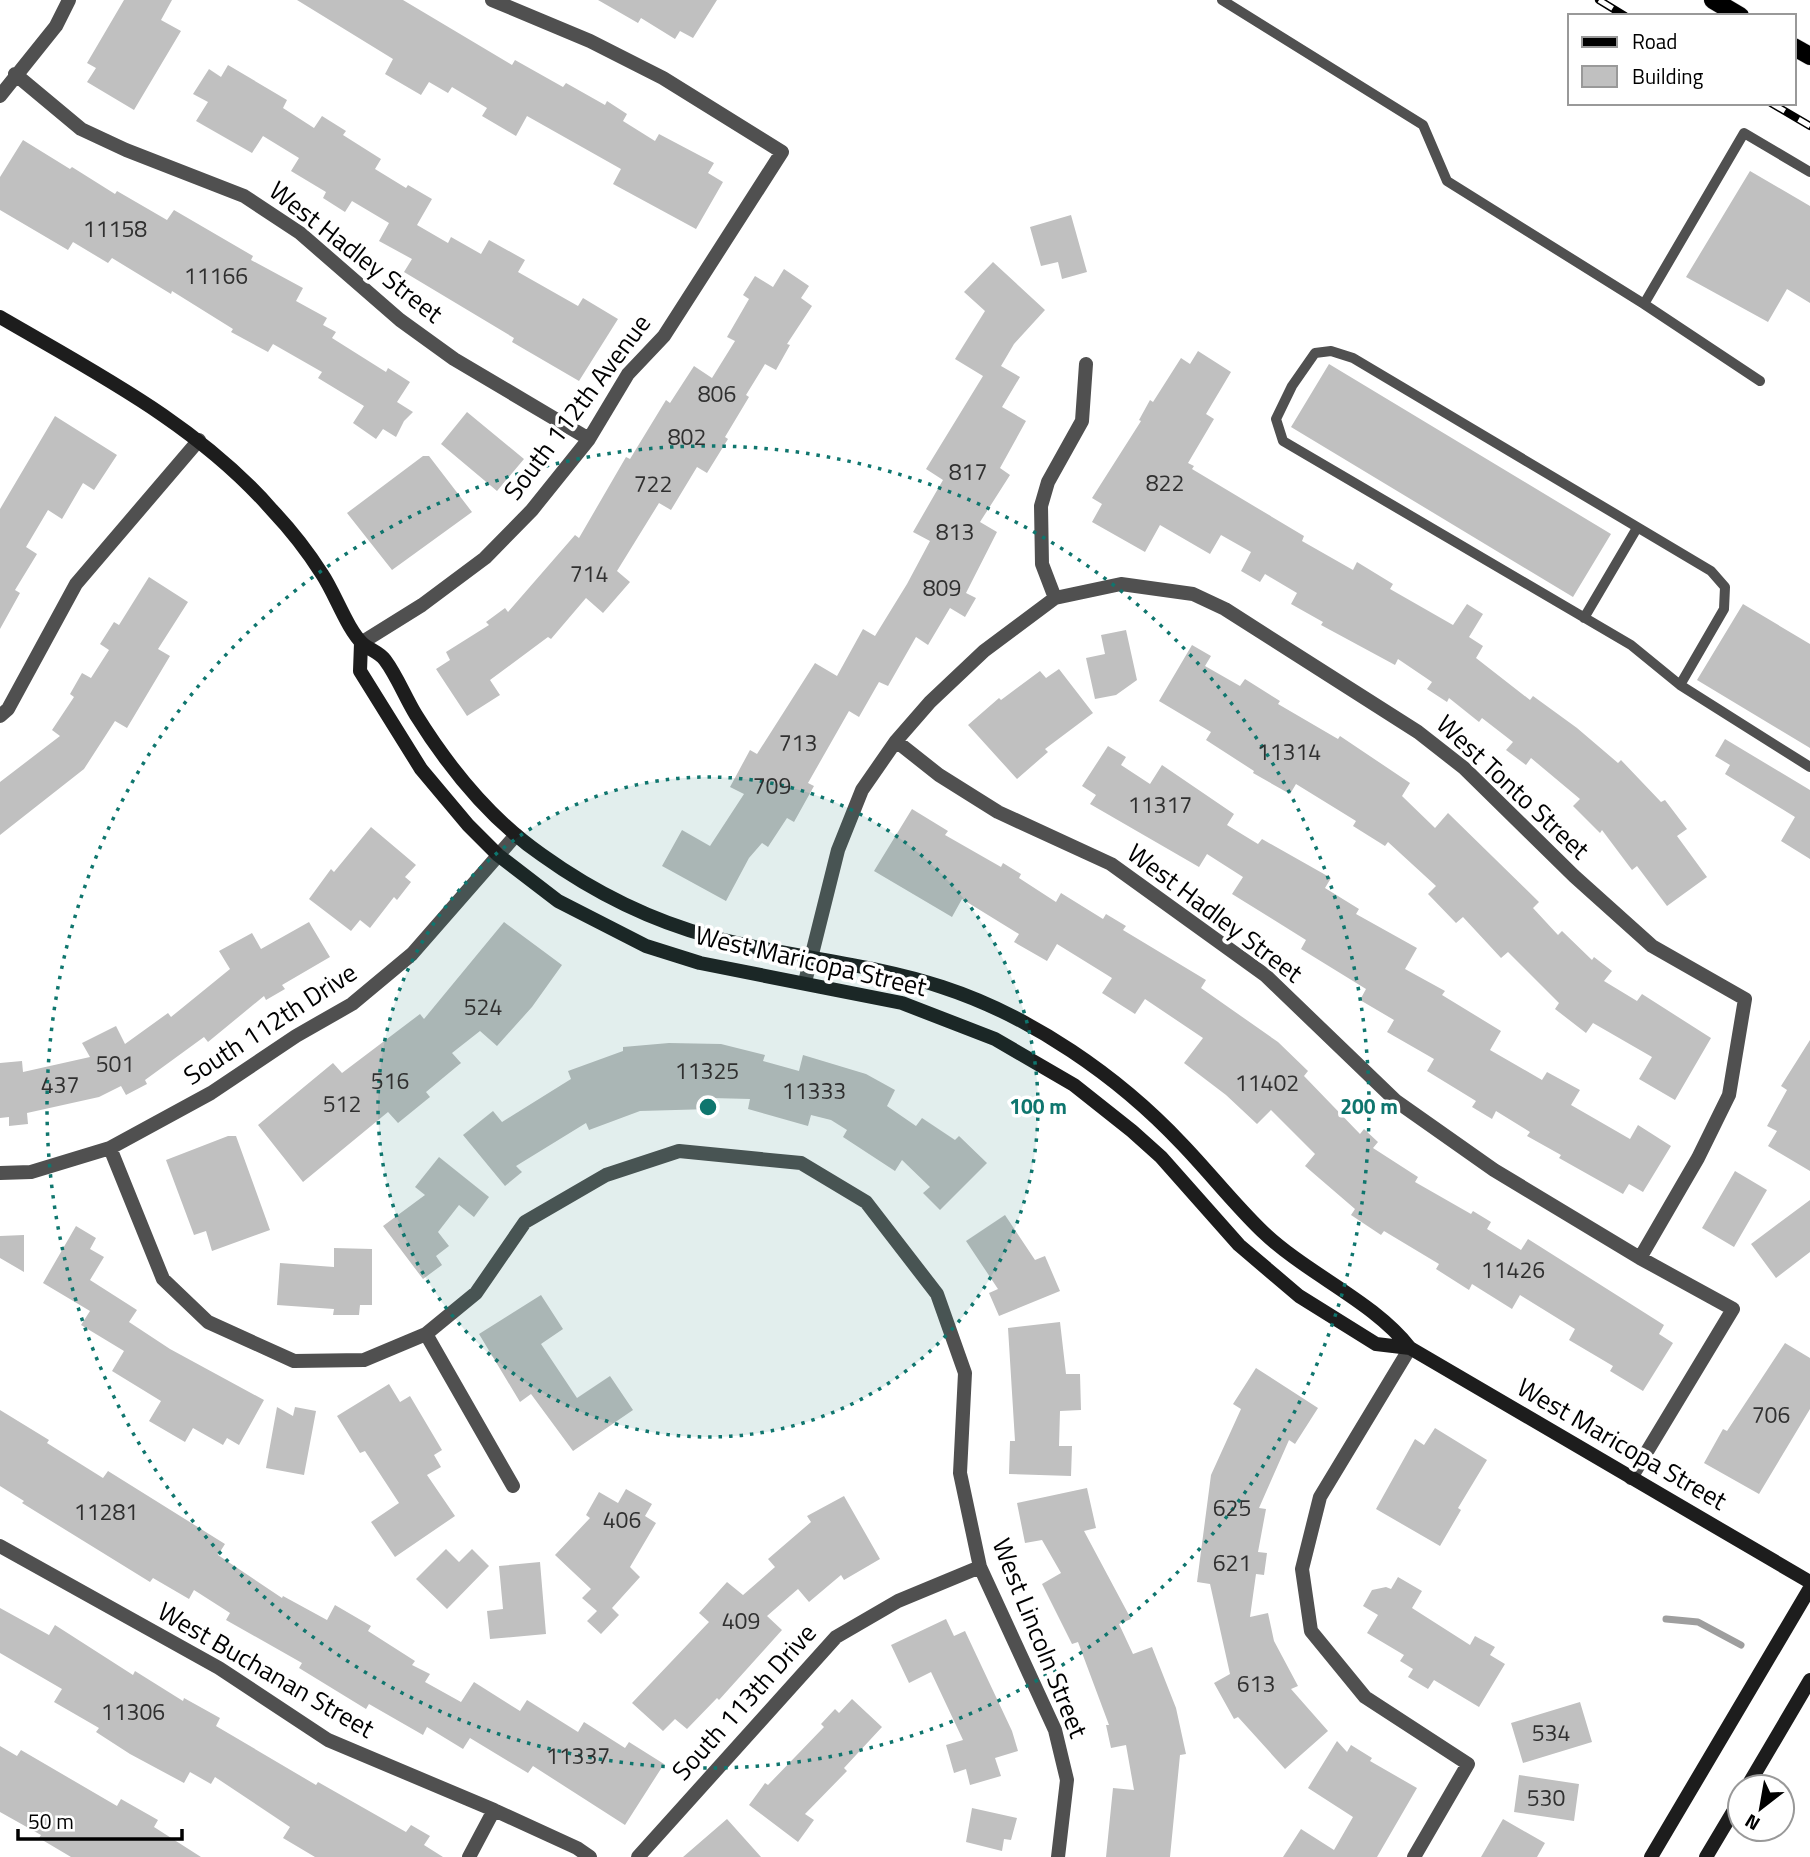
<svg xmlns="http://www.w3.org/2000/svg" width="1810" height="1857" font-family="'Titillium Web',sans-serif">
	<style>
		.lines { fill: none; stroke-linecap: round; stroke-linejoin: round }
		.stream { stroke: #9e9e9e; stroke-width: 7 }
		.building { fill: #c0c0c0 }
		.primary-casing { stroke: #dbdbdb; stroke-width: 19 }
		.lane { stroke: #505050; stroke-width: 10 }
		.street { stroke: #505050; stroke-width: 14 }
		.secondary { stroke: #1d1d1d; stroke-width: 14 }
		.primary { stroke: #000; stroke-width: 18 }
		.rail-casing { stroke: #000; stroke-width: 8 }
		.rail { stroke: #fff; stroke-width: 5; stroke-dasharray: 16; stroke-linecap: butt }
		.ring { fill: none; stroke: #0f766e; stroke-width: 3.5; stroke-dasharray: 3.5 7 }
		.labels { text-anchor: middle; stroke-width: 7; stroke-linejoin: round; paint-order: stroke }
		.number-label { font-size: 23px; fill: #303030 }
		.street-label { font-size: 26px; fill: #000; stroke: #fff }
		.centre { fill: #0f766e; stroke: #fff; stroke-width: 3.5 }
		.ring-label { font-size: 21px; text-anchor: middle; font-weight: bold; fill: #0f766e; stroke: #fff; stroke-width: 7; stroke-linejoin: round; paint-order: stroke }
	</style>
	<rect width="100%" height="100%" fill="#fff"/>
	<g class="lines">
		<path class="stream" d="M1666 1619 1698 1622 1741 1645"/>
	</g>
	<path class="building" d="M124 0H172L161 20 181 31 134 110 87 82 96 68 87 63Z
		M297 0H403L512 65 515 60 563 87 566 83 605 105 607 101 627 114 623 121 655 141 659 134 714 163 708 173 723 182 696 229 613 184 621 169 527 116 516 136 482 116 487 108 452 87 448 93 429 82 421 95 385 74 393 59Z
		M598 0H717L693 38 680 31 675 39 641 18 638 23Z
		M228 65 287 100 283 108 314 128 322 116 346 131 343 135 381 159 375 169 406 188 408 185 432 199 417 225 448 243 451 237 481 254 489 240 525 260 518 272 578 306 583 298 618 319 579 381 512 342 514 338 404 272 412 259 379 241 389 223 352 201 345 212 323 198 326 192 291 171 299 158 263 136 252 153 196 121 208 102 193 94 209 69 221 77Z
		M23 140 70 169 72 167 115 194 117 191 167 220 174 210 253 256 251 260 303 288 296 301 327 318 323 325 336 332 332 338 386 372 388 368 410 382 397 402 413 412 404 421 396 437 383 429 376 439 353 423 364 406 318 378 322 372 273 344 268 352 231 332 233 329 172 291 171 294 112 258 108 263 73 242 68 250 0 210V177Z
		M1750 171 1810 206V303L1787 289 1768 322 1686 277Z
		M1071 215 1087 272 1062 279 1058 262 1041 266 1030 227Z
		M993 262 1045 310 1014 344 1001 366 1020 377 1002 407 1026 421 1000 468 1010 475 980 522 997 532 966 593 976 598 965 617 950 608 928 645 916 637 888 686 879 682 859 717 849 711 808 783 814 786 794 822 787 818 768 847 762 843 749 858 726 901 662 866 682 830 710 846 744 794 730 787 750 750 757 754 815 663 837 676 863 629 875 636 907 584 930 541 913 532 943 480 926 469 983 376 955 359 985 311 964 292Z
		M784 269 809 286 801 298 812 306 787 344 790 345 776 370 765 364 746 395 749 397 725 437 728 439 707 473 697 467 671 510 659 503 617 571 630 582 603 613 586 598 551 639 548 637 490 680 500 695 467 716 436 669 450 660 446 652 489 625 486 622 505 608 508 612 575 535 579 538 626 457 630 459 666 400 670 403 694 366 712 378 735 341 727 337 749 299 743 295 755 276 773 287Z
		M1198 351 1231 372 1206 414 1214 419 1188 463 1194 466 1192 469 1304 536 1302 541 1353 570 1357 562 1393 584 1390 589 1453 625 1467 604 1483 614 1469 637 1483 646 1476 658 1530 700 1533 696 1577 728 1618 763 1621 760 1661 802 1665 800 1687 829 1677 836 1707 877 1667 906 1637 866 1632 870 1602 830 1600 833 1573 806 1580 799 1531 758 1526 765 1506 750 1513 742 1482 718 1479 722 1449 698 1447 702 1427 689 1432 682 1398 659 1395 665 1321 625 1323 622 1291 604 1297 593 1265 574 1260 582 1241 571 1251 552 1221 535 1210 554 1160 525 1145 552 1092 522 1102 504 1092 498 1141 421 1139 420 1150 400 1153 402 1181 358 1190 364Z
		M1329 364 1611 534 1573 597 1291 427Z
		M467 412 524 459 497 491 441 444Z
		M55 416 117 455 94 490 83 483 62 519 48 510 26 547 37 554 15 590 20 593 0 629V509Z
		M423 456H429L472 512 392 570 347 513Z
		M149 577 188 602 158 649 170 656 127 728 115 721 84 769 0 835V782L60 736 52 730 74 697 70 694 82 673 91 678 109 650 100 644 114 622 119 625Z
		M1743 604 1810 644V748L1697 680Z
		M1126 630 1137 680 1116 695 1095 699 1086 658 1105 654 1101 635Z
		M1192 645 1211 656 1205 666 1240 686 1245 679 1280 701 1278 704 1338 739 1340 736 1410 783 1402 796 1435 828 1448 813 1539 902 1533 908 1558 935 1562 931 1592 960 1594 957 1612 971 1604 981 1637 1001 1642 994 1711 1038 1675 1100 1639 1079 1652 1057 1593 1023 1586 1033 1555 1009 1559 1003 1508 952 1501 958 1463 917 1456 923 1428 894 1436 886 1388 842 1385 846 1353 826 1356 821 1296 784 1290 794 1253 773 1254 771 1206 740 1211 732 1159 701Z
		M1059 669 1093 713 1045 749 1048 752 1017 779 968 725 999 698 1001 700 1040 671 1046 678Z
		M1725 739 1810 790V859L1781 841 1795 817 1725 774 1730 765 1715 756Z
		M1108 746 1126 757 1121 765 1150 784 1162 765 1234 814 1227 825 1258 844 1262 839 1331 878 1325 888 1359 909 1356 914 1417 948 1405 969 1445 991 1442 995 1501 1031 1490 1050 1542 1080 1547 1072 1580 1090 1571 1105 1630 1139 1638 1125 1671 1146 1643 1192 1629 1184 1623 1194 1559 1158 1561 1155 1527 1136 1530 1132 1496 1111 1492 1119 1472 1107 1476 1101 1427 1071 1434 1059 1387 1032 1394 1020 1360 1000 1366 989 1301 949 1306 940 1232 894 1243 877 1207 854 1199 867 1090 804 1096 795 1082 786Z
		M912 809 948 831 945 835 1001 867 1003 863 1021 874 1019 878 1056 902 1061 893 1103 919 1106 914 1126 926 1123 930 1206 980 1201 988 1278 1042 1308 1071 1304 1076 1360 1134 1364 1129 1378 1142 1373 1148 1418 1177 1415 1182 1471 1214 1473 1211 1491 1222 1487 1229 1521 1250 1528 1239 1664 1325 1659 1334 1673 1343 1643 1391 1610 1371 1613 1366 1569 1340 1575 1329 1520 1295 1512 1309 1472 1284 1469 1290 1436 1269 1439 1264 1384 1231 1381 1235 1351 1215 1355 1209 1305 1166 1315 1154 1271 1110 1257 1124 1226 1095 1184 1063 1203 1038 1145 999 1135 1014 1102 993 1112 978 1057 944 1047 961 1014 942 1019 934 962 899 952 917 874 871Z
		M371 827 416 865 405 877 411 882 397 900 394 897 370 928 360 920 351 931 309 899 331 869 334 872Z
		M309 922 330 957 282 985 285 989 266 1000 264 996 208 1042 204 1037 145 1080 147 1084 126 1095 121 1086 99 1097 27 1113 28 1124 9 1126V1117L0 1118V1063L22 1061 23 1072 90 1057 82 1043 116 1026 125 1044 168 1013 171 1017 230 969 219 951 252 933 261 949Z
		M504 922 562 965 532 1007 497 1046 480 1031 452 1053 461 1063 426 1092 430 1097 398 1123 388 1112 303 1182 258 1125 333 1063 342 1073 420 1014 424 1019Z
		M1810 1040V1171L1768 1146 1777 1131 1767 1126 1787 1090 1781 1086Z
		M669 1043 721 1044 765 1055 763 1061 799 1071 803 1055 866 1074 895 1090 887 1106 916 1126 922 1118 955 1140 959 1136 987 1163 940 1210 923 1193 930 1187 902 1160 895 1171 843 1137 847 1130 831 1120 811 1115 808 1126 748 1109 750 1099 711 1098V1109L640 1111 589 1130 586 1123 516 1166 522 1172 505 1186 463 1135 493 1111 502 1122 571 1079 568 1071 623 1051V1047Z
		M228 1136H236L270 1230 212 1251 206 1231 194 1235 166 1160Z
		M439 1157 489 1197 474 1217 459 1205 438 1232 449 1246 436 1256 442 1265 423 1279 383 1226 425 1195 415 1187Z
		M1735 1171 1767 1190 1734 1247 1702 1228Z
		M1810 1200V1252L1776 1278 1751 1244Z
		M1005 1215 1035 1260 1045 1256 1060 1291 999 1316 989 1293 998 1289 966 1241Z
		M76 1226 96 1238 90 1249 104 1257 90 1280 137 1310 129 1322 170 1349 264 1400 239 1445 227 1438 223 1445 193 1428 185 1442 149 1421 161 1401 112 1371 124 1351 81 1325 90 1311 43 1283Z
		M24 1235V1272L0 1258V1236Z
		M334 1248 372 1249V1305H360L359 1315H333L334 1309 277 1305 280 1263 334 1267Z
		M541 1295 563 1329 541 1344 577 1398 610 1376 633 1410 573 1451 531 1394 520 1402 479 1334Z
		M1060 1322 1066 1374H1080L1081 1410 1060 1411 1059 1446H1072L1071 1476 1009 1474 1010 1441H1015L1008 1328Z
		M1785 1343 1810 1358V1409L1759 1494 1704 1463 1723 1429 1727 1431Z
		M1256 1368 1318 1408 1295 1444 1289 1440 1259 1508 1266 1509 1258 1552 1267 1553 1264 1575 1256 1574 1250 1617 1268 1613 1274 1641 1298 1686 1291 1689 1328 1731 1285 1769 1238 1717 1234 1719 1214 1683 1230 1674 1210 1584 1197 1582 1211 1475 1241 1409 1233 1404Z
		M389 1384 400 1402 410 1396 442 1450 434 1455 441 1467 427 1475 455 1516 395 1557 371 1522 399 1503 365 1451 360 1453 337 1416Z
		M277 1407 293 1416 295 1407 316 1411 304 1475 266 1468Z
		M0 1410 49 1440 47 1443 103 1478 108 1471 225 1544 218 1555 282 1598 283 1596 327 1620 335 1605 371 1626 368 1631 415 1661 412 1665 430 1674 425 1682 461 1702 474 1682 520 1711 527 1700 578 1732 584 1722 625 1748 629 1742 664 1764 625 1825 533 1766 528 1773 470 1738 463 1749 427 1727 423 1735 369 1704 366 1709 299 1668 302 1663 226 1620 230 1613 194 1590 189 1599 153 1578 150 1582 22 1503 24 1501 0 1486Z
		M1435 1428 1487 1460 1458 1508 1461 1510 1440 1546 1376 1509 1415 1439 1424 1445Z
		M1087 1488 1096 1528 1084 1531 1131 1619 1119 1624 1133 1654 1152 1647 1176 1708 1186 1754 1180 1755 1170 1857H1106L1113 1788 1134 1790 1126 1745 1111 1748 1106 1725H1109L1078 1642 1072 1644 1042 1584 1061 1573 1042 1540 1025 1543 1017 1503Z
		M626 1489 652 1504 645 1516 656 1523 630 1567 640 1577 612 1608 619 1615 601 1634 587 1621 597 1611 582 1598 591 1589 555 1555 590 1518 586 1515 599 1492 618 1503Z
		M844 1496 880 1559 844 1580 841 1575 809 1602 798 1589 767 1616 782 1630 719 1700 717 1698 687 1729 675 1719 663 1731 632 1703 709 1622 699 1613 727 1582 743 1595 775 1567 768 1559 811 1522 807 1516Z
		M446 1549 459 1562 472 1549 489 1566 447 1609 416 1579Z
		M540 1562 546 1634 490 1639 487 1611 503 1609 499 1566Z
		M1398 1577 1422 1591 1412 1608 1470 1645 1475 1636 1495 1647 1490 1655 1505 1664 1479 1707 1434 1680 1428 1689 1408 1677 1413 1669 1400 1661 1404 1655 1367 1633 1378 1615 1363 1606 1372 1590 1386 1587 1391 1589Z
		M0 1608 49 1635 55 1625 133 1675 135 1671 183 1701 184 1698 220 1718 216 1726 316 1785 318 1782 406 1832 411 1825 430 1836 424 1845 443 1857H315L283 1838 290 1827 215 1777 211 1784 190 1772 184 1783 130 1754 96 1732 99 1728 54 1702 62 1689 0 1653Z
		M946 1619 954 1636 965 1631 1012 1731 1018 1751 995 1758 1001 1776 970 1785 966 1769 954 1773 946 1745 963 1740 931 1672 909 1683 891 1645Z
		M852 1699 882 1727 844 1768 847 1771 805 1814 814 1820 798 1842 749 1805 765 1783 768 1785 824 1727 821 1724 835 1709 839 1713Z
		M1580 1702 1592 1742 1523 1763 1511 1723Z
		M1337 1741 1347 1752 1351 1745 1372 1758 1370 1761 1417 1788 1377 1857H1283L1301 1829 1334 1850 1353 1817 1308 1788Z
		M0 1746 17 1756 21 1750 117 1806 121 1799 158 1820 154 1827 201 1857H71L39 1838 41 1835 0 1812Z
		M1519 1775 1579 1784 1574 1821 1514 1812Z
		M972 1808 1017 1818 1011 1840 1004 1839 1002 1851 966 1842Z
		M727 1819 761 1857H683Z
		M1503 1819 1545 1843 1537 1857H1481Z"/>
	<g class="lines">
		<defs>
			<path id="primary" d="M1713 0 1740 16
				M1794 47 1810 56"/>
		</defs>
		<use href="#primary" class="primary-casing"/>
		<path class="lane" d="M1222 0 1423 125 1447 181 1644 304 1760 381
			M1644 304 1744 133 1810 172
			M1584 618 1637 528
			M1680 685 1724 609 1725 587 1711 571 1353 358 1331 351 1315 353 1292 386 1276 419 1283 441 1631 645 1680 685 1810 767"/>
		<path class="street" d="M15 74 81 129 126 150 244 196 300 233 400 320 454 359 589 439
			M0 96 56 26 69 0
			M1055 598 1042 564 1041 506 1048 482 1082 421 1086 364
			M361 643 422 605 485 558 532 510 589 439 628 374 664 336 782 152 663 78 590 41 492 0
			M0 716 8 709 76 584 199 440
			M896 741 939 775 998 812 1111 864 1265 975 1396 1101 1494 1170 1640 1258 1733 1309 1631 1478
			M805 982 838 850 862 790 896 741 930 702 984 651 1055 598 1121 584 1193 594 1225 609 1418 732 1464 768 1574 876 1652 946 1745 999 1729 1095 1698 1158 1640 1258
			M110 1148 163 1279 208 1322 294 1361 364 1360 426 1334 476 1293 525 1222 606 1175 679 1151 801 1163 866 1202 937 1294 965 1373 960 1473 980 1567 1055 1730 1067 1780 1058 1857
			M0 1173 31 1172 110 1148 211 1093 296 1036 352 1004 412 954 516 835
			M426 1334 513 1486
			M1410 1348 1320 1497 1302 1569 1311 1631 1365 1697 1468 1764 1414 1857
			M0 1546 219 1668 328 1740 494 1810 577 1848 590 1857
			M469 1857 494 1810
			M638 1857 836 1637 898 1601 980 1567"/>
		<path class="secondary" d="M0 317C96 373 198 425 272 510 290 529 308 552 322 574 335 593 347 629 363 644 370 650 379 652 385 660 397 676 405 697 416 715 449 768 490 819 542 855 595 893 649 920 712 937 788 958 867 962 942 987 1031 1016 1118 1076 1182 1144 1209 1172 1234 1204 1262 1231 1308 1275 1372 1300 1410 1348L1810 1582
			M361 643 360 671 421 769 468 825 498 855 558 901 646 946 700 963 902 1003 995 1039 1074 1085 1132 1131 1161 1157 1239 1245 1299 1296 1376 1344 1410 1348
			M1747 1787 1810 1680
			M1651 1857 1810 1588
			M1706 1857 1740 1800"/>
		<use href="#primary" class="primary"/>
		<defs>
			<path id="rail" d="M1599 0 1625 16
				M1771 103 1810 126"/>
		</defs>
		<use href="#rail" class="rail-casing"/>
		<use href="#rail" class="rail"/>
	</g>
	<circle cx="708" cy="1107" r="330" fill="#0f766e" fill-opacity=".12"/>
	<g class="ring">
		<circle cx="708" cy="1107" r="330"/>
		<circle cx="708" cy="1107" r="661"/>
	</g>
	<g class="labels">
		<g class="number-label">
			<text x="115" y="237">11158</text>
			<text x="216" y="284">11166</text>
			<text x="717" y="402">806</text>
			<text x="687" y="445">802</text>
			<text x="968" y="480">817</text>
			<text x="1165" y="491">822</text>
			<text x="653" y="492">722</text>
			<text x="955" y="540">813</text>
			<text x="589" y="582">714</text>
			<text x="942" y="596">809</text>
			<text x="798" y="751">713</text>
			<text x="1289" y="760">11314</text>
			<text x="772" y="794">709</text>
			<text x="1160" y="813">11317</text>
			<text x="483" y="1015">524</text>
			<text x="115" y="1072">501</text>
			<text x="707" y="1079">11325</text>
			<text x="390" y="1089">516</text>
			<text x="1267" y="1091">11402</text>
			<text x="60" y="1093">437</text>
			<text x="814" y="1099">11333</text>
			<text x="342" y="1112">512</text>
			<text x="1513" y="1278">11426</text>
			<text x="1771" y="1423">706</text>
			<text x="1232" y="1516">625</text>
			<text x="106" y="1520">11281</text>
			<text x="622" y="1528">406</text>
			<text x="1232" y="1571">621</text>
			<text x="741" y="1629">409</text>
			<text x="1256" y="1692">613</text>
			<text x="133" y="1720">11306</text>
			<text x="1551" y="1741">534</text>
			<text x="578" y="1764">11337</text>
			<text x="1546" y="1806">530</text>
		</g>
		<g class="street-label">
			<text transform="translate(356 252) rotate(38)" y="9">West Hadley Street</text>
			<text transform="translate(577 407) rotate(-53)" y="9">South 112th Avenue</text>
			<text transform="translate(1513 787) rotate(43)" y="9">West Tonto Street</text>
			<text transform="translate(1215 913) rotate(37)" y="9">West Hadley Street</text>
			<text transform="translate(811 961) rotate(13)" y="9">West Maricopa Street</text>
			<text transform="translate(270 1024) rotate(-33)" y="9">South 112th Drive</text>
			<text transform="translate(1622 1444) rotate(30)" y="9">West Maricopa Street</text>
			<text transform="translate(1040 1638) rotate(68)" y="9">West Lincoln Street</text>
			<text transform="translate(266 1670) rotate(30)" y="9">West Buchanan Street</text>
			<text transform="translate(744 1702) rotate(-48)" y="9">South 113th Drive</text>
		</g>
	</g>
	<circle cx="708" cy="1107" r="10" class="centre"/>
	<g class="ring-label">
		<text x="1038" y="1114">100 m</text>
		<text x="1369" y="1114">200 m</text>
	</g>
	<rect x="1568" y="14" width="228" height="91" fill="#ffffff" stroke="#999999" stroke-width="2"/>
	<rect x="1582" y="37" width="35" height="10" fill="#000000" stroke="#999999" stroke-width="2"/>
	<text x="1632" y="49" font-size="21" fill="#000000">Road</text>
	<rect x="1582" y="66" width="35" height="21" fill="#c0c0c0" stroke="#999999" stroke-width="2"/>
	<text x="1632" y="84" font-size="21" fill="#000000">Building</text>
	<g transform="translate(1761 1808) rotate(211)"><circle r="33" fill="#ffffff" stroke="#999999" stroke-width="2"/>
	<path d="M0-5L12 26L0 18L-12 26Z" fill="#000000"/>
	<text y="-10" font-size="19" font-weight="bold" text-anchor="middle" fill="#000000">N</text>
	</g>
	<path d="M18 1829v10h164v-10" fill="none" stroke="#000000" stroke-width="3.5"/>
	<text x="28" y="1829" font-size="21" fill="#000000" stroke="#ffffff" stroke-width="5" paint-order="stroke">50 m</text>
</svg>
